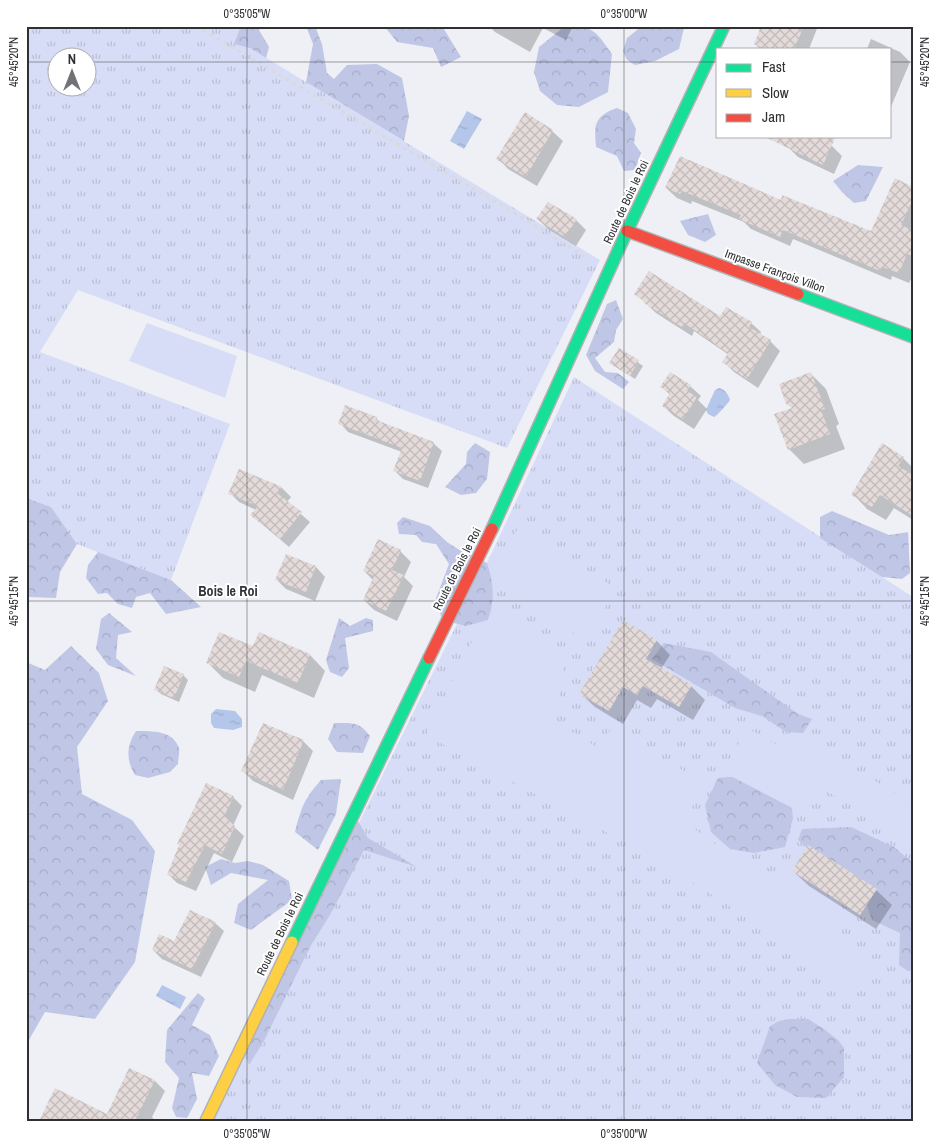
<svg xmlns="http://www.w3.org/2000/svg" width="939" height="1147" font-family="'Archivo Narrow',sans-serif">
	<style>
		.grass { fill: url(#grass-tufts); fill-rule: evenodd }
		.forest { fill: url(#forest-crowns) }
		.green { fill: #d7ddf7 }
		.water { fill: url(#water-ripples) }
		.shadow { fill: #0003 }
		.building { fill: url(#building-cross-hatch) }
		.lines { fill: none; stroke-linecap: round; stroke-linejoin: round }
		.fast-casing { stroke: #b1b1b5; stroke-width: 14 }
		.slow-casing { stroke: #b1b1b5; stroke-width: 14 }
		.jam-casing { stroke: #b1b1b5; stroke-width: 14 }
		.path { stroke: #dadadc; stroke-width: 3; stroke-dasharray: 4 4; stroke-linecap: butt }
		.fast { stroke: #16e098; stroke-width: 11 }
		.slow { stroke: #ffcf43; stroke-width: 11 }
		.jam { stroke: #f24e42; stroke-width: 11 }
		.ticks { fill: none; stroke: #2f3033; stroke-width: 1; stroke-opacity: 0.45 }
		.labels { text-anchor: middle; stroke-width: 4; stroke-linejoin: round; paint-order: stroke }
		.street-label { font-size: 12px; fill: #2f3033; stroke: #fff }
		.neighbourhood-label { font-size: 14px; font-weight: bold; fill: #31333a; stroke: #fff }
		.neatline { fill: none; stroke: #2f3033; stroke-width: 2 }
		.ticks-label { font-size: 12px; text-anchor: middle; fill: #2f3033 }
	</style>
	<defs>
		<pattern id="grass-tufts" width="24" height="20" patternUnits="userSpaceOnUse" patternTransform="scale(1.25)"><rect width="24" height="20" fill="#d7ddf7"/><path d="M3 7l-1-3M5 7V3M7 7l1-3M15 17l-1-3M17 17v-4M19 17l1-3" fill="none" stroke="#b9bed4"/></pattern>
		<pattern id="forest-crowns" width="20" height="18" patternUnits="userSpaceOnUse" patternTransform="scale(1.25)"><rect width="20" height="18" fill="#c0c7e6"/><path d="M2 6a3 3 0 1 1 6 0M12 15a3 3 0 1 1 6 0" fill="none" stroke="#a5abc6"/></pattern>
		<pattern id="water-ripples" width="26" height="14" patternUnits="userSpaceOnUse" patternTransform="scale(1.25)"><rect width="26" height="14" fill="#b4c6ea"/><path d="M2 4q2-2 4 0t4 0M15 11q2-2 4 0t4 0" fill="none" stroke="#9baac9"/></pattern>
		<pattern id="building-cross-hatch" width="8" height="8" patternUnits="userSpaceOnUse" patternTransform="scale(1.25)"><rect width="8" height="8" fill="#e3dad9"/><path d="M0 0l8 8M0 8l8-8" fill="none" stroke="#c3bbbb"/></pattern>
	</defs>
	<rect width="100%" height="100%" fill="#eff0f5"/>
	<path class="grass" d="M26 26H261L250 48 600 260 507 448 78 290 40 352 230 424 171 580 77 544 51 508 26 498ZM58 58H88V88H58Z
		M574 377 913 597V1121H212L487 563Z"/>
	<path class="forest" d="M241 26H261L259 30 269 47 266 58 250 48 234 44Z
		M306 26H315L322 44 327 73 334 79 347 65 377 64 402 78 409 116 404 141 306 82 313 44Z
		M384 26H442L461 57 441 67 433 48 397 42Z
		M565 26C595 26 596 32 612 54L608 92 579 107 557 105 540 91 534 72 539 47Z
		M642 26H682L684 28 679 49 655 61 635 65 627 60 623 51 627 38Z
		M617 108 628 113 636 129 634 143 641 153 635 170 624 171 617 156 596 147C594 125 594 116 617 108Z
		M858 165 883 167 866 201 854 203 842 192 833 181Z
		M708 214 716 235 705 242 688 235 680 221Z
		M616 300 623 319 616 330 614 342 595 358 605 372 618 373 629 382 623 389 595 371 586 355 607 304Z
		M475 443 490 452 487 479 476 493 461 495 445 487 466 464 467 452Z
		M26 498 51 507 77 544 60 572 56 598 29 597 26 593Z
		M832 511 889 535 908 532 910 573 902 579 882 577 820 538V517Z
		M403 517 430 526 447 542 461 551 487 563C494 584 495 599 488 620L466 626 442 620 436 598 449 564 436 544 422 542 416 535 399 534 397 523Z
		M98 552 171 580 201 607 166 614 150 593 136 597 132 608 118 604 107 593 98 594 86 578 88 565Z
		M109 613 132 632 118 635 116 658 136 676 108 665 96 649 101 619Z
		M339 618 350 626 366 618 373 620V631L345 638 349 668 342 677 330 672 326 660Z
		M664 643 711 652 798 714 812 719 803 733 786 732 762 716 735 708 652 659Z
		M71 646 99 673 108 701 77 747 82 794 132 820 155 851 135 962 95 1019 45 1012 26 1045V662L45 670Z
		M334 723C352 723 359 721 370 736L363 753 337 752 328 739Z
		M136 731C151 731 173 730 179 748 180 752 178 759 178 764L170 772 148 778 135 775C126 760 126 746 136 731Z
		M765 774 790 793 793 818 785 847 754 853 730 849 711 832 705 805 718 778Z
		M341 779 336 814 318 850 295 832C301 808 304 799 321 780Z
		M358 821 368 838 417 867 364 850 330 915 310 947 264 1041 249 1065 245 1054Z
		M851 827 894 847 913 863V970L908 971 899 965 900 933 872 920 861 889 819 858 798 840 802 829Z
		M221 859 235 863 248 861 263 865 289 881 292 900 251 930 234 923 238 904 268 880 231 873 211 885 205 867Z
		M198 993 205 999 192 1025 210 1035 219 1056 209 1076 192 1073 197 1099 187 1118 176 1117 172 1108 179 1078 165 1062 167 1030Z
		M789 1019H808L824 1029 838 1040 844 1048V1077L826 1098 797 1097 775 1085 757 1063 770 1026 779 1021Z"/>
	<path class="green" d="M147 323 237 356 225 398 129 361Z
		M519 527 617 589 586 637 577 635 493 584 490 570Z
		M493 606 561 648 565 681 550 718 595 746 611 730 702 781 686 823 776 888 786 876 854 916 832 927 879 965 857 993 750 919 654 858 426 735 477 631 488 620Z
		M747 728 789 752 798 736 897 794 877 818 816 786 798 811 723 772Z
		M903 800 913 807V847L880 823Z"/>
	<path class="water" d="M467 111 482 119 464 149 450 141Z
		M719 388C725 390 728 393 730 400 729 402 717 416 714 417L708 414 706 410 715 390Z
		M216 709 235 711 242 719V727L233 730 214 728 211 723V714Z
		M162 985 186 997 180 1009 156 996Z"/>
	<path class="shadow" d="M489 26H573L566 40 543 28 530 52 495 32Z
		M770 26H818L809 49H760L755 44Z
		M871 39 900 52 910 62 890 109V49H867Z
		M552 131 563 141 537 186 508 169 498 158Z
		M811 136 832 146 842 156 834 174 798 157 788 147Z
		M666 188 781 201 871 233 913 188V275L909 283 892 276 891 280 793 239 790 246 751 229 744 222 692 201 691 204 677 198Z
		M538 219 576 220 586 230 576 246 548 229Z
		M636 294 720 318 751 323 761 332 760 335 770 341 780 351 758 388 734 372 724 362 729 355 694 331 692 336 656 313Z
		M619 349 643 366 635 379 610 363Z
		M810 373 826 389 839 424 836 426 845 449 804 464 789 449 793 409Z
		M671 374 690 386 701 396 698 400 707 409 694 429 674 416 663 406 670 395 662 387Z
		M376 418 381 423 433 443 442 451 428 488 403 479 395 471 402 452 348 432 340 423Z
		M903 458 913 468V520L894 508 886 520 867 509 853 494Z
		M239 471 282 488 291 497 287 502 310 522 289 547 252 515 256 510 239 502 230 493Z
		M400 551 411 562 404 577 413 586 397 621 374 610 364 600 373 580 364 571Z
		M286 556 316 567 325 577 315 601 286 589 277 580Z
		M624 621 657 641 670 655 661 669 691 686 705 700 693 720 657 699 651 708 637 700 623 724 595 707 581 694Z
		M259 634 310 655 325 671 314 698 262 675 255 692 223 678 207 662 253 648Z
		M183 675 188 680 179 702 161 694 156 690Z
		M303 741 313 751 293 800 253 781 243 771Z
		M233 797 242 806 233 826 244 836 232 862 214 853 196 891 177 883 168 874Z
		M793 871 876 890 892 905 876 929 809 886Z
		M215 923 224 931 201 977 162 959 153 950 175 943Z
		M130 1069 155 1081 165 1091 152 1117 155 1121H110Z"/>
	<path class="building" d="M761 26H804L794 49H765L754 44Z
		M525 112 553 130 526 177 496 159Z
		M763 136H836L823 165Z
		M680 156 781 200 782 195 871 231 895 178 913 187V199L901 225 913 230V256L907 254 899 273 882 267 880 271 783 230 780 237 739 219 741 215 682 191 680 194 665 188Z
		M548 202 577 219 565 237 536 219Z
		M649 271 720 316 726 307 752 322 749 327 771 340 747 379 722 362 728 353 684 323 682 327 644 303 645 302 634 294Z
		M619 348 639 360 630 376 609 363Z
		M670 372 691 385 687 391 697 397 683 419 662 406 670 393 660 387Z
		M811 372 825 409 821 410 830 434 788 450 774 414 792 408 786 404 779 384Z
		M345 405 377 417 376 420 434 442 420 481 393 471 402 448 338 424Z
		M882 443 904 457 898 466 913 475V516L880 495 872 507 851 495Z
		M239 469 282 487 278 494 302 512 280 539 250 515 258 506 228 494Z
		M378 539 401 550 392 570 404 575 386 611 363 600 374 576 363 571Z
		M286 554 316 566 306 592 275 580Z
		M623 620 657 640 646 659 692 685 679 707 643 686 637 695 623 687 609 711 579 694Z
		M219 632 253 646 239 677 206 663Z
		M259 632 310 654 298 683 246 661Z
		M164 666 184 674 174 698 154 690Z
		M263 723 304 740 283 790 241 771Z
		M206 783 234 796 224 816 235 826 222 854 205 845 186 882 167 875 179 845 177 844Z
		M808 845 877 889 860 915 792 871Z
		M190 910 216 922 192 969 152 950 159 934 174 941Z
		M129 1068 155 1080 135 1121H39L55 1088 107 1114Z"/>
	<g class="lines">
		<defs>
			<path id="fast" d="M798 294 913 337
				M492 529 627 231 724 26
				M292 942 429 658"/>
			<path id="slow" d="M206 1121 292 942"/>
			<path id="jam" d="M627 231 798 294
				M429 658 492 529"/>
		</defs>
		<use href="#fast" class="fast-casing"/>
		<use href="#slow" class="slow-casing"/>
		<use href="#jam" class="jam-casing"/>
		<path class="path" d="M196 26 503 206 587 258"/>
		<use href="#fast" class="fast"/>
		<use href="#slow" class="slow"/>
		<use href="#jam" class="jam"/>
	</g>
	<path class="ticks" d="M247 26V1121M624 26V1121M26 62H58M88 62H718M890 62H913M26 601H913"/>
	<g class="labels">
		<g class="street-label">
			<text transform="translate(626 202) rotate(-65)" y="4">Route de Bois le Roi</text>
			<text transform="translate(775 271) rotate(20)" y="4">Impasse François Villon</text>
			<text transform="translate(457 569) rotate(-63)" y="4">Route de Bois le Roi</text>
			<text transform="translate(280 934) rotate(-64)" y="4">Route de Bois le Roi</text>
		</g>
		<g class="neighbourhood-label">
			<text x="228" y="596">Bois le Roi</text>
		</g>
	</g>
	<rect width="939" height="1147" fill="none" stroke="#ffffff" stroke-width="55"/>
	<rect x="716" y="48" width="175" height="90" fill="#ffffff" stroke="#acacad"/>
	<rect x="726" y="64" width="25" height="8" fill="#16e098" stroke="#acacad"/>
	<text x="762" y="72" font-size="15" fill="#2f3033">Fast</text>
	<rect x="726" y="89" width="25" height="8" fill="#ffcf43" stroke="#acacad"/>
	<text x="762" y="98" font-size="15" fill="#2f3033">Slow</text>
	<rect x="726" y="114" width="25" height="8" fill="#f24e42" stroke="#acacad"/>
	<text x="762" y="122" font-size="15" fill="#2f3033">Jam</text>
	<g transform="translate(72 72)"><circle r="24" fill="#ffffff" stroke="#acacad"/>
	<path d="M0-4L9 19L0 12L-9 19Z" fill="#727377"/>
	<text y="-8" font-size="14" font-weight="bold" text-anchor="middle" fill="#2f3033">N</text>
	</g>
	<rect x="28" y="28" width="884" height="1092" class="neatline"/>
	<g class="ticks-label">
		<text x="247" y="18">0°35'05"W</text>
		<text x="624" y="18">0°35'00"W</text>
		<text transform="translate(14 62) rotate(-90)" y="4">45°45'20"N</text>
		<text transform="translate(925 62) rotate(-90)" y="4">45°45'20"N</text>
		<text transform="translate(14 601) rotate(-90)" y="4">45°45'15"N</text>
		<text transform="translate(925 601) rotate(-90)" y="4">45°45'15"N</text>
		<text x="247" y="1138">0°35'05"W</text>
		<text x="624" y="1138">0°35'00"W</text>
	</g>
</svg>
